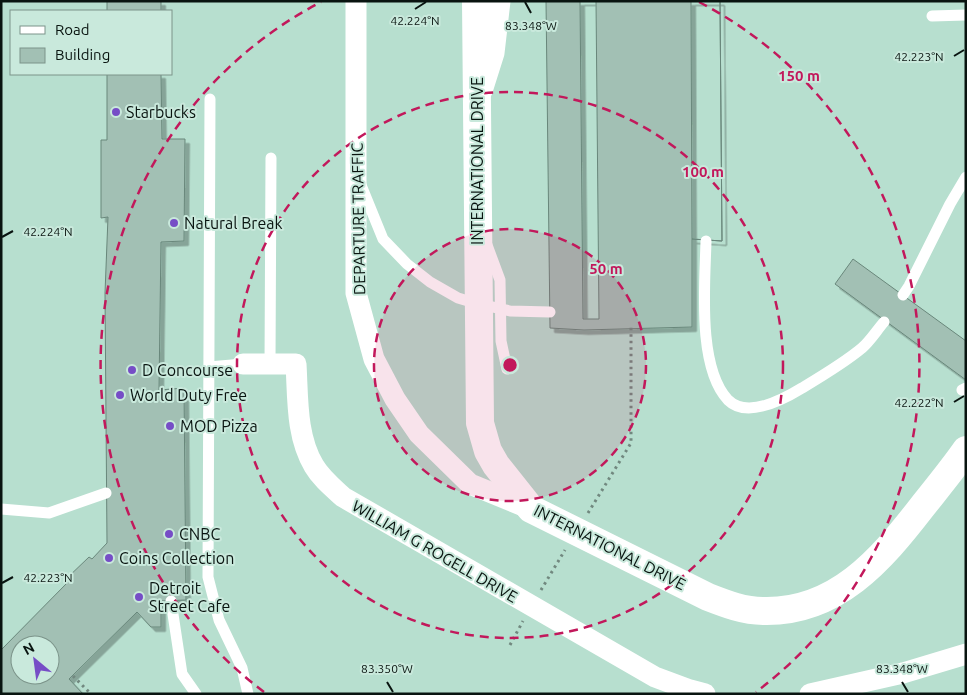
<svg xmlns="http://www.w3.org/2000/svg" width="967" height="695" font-family="Ubuntu,sans-serif">
	<style>
		.built { fill: #b7dfcf; fill-rule: evenodd }
		.building { fill: #a2c0b4; stroke: #69877b; fill-rule: evenodd; filter: url(#shadow) }
		.lines { fill: none; stroke-linecap: round; stroke-linejoin: round }
		.path { stroke: #71887f; stroke-width: 3; stroke-dasharray: 2.5 4; stroke-linecap: butt }
		.service { stroke: #fff; stroke-width: 11 }
		.minor { stroke: #fff; stroke-width: 21 }
		.tertiary { stroke: #fff; stroke-width: 28 }
		.ticks { fill: none; stroke: #091410; stroke-width: 2 }
		.ring { fill: none; stroke: #c2185b; stroke-width: 2.5; stroke-dasharray: 9 6 }
		.poi-dot { fill: #764dc6; stroke: #c9e9dc; stroke-width: 2 }
		.labels { text-anchor: middle; stroke-width: 4; stroke-linejoin: round; paint-order: stroke }
		.poi-label { font-size: 16px; fill: #091410; stroke: #c9e9dc; text-anchor: start }
		.street-label { font-size: 16px; fill: #091410; stroke: #c9e9dc }
		.ticks-label { font-size: 12px; text-anchor: middle; fill: #091410; stroke: #c9e9dc; stroke-width: 4; stroke-linejoin: round; paint-order: stroke }
		.centre { fill: #c2185b; stroke: #c9e9dc; stroke-width: 2.5 }
		.ring-label { font-size: 15px; text-anchor: middle; font-weight: bold; fill: #c2185b; stroke: #c9e9dc; stroke-width: 4; stroke-linejoin: round; paint-order: stroke }
	</style>
	<defs>
		<filter id="shadow"><feDropShadow dx="4.5" dy="4.5" stdDeviation="0" flood-color="#0004"/></filter>
	</defs>
	<rect width="100%" height="100%" fill="#c9e9dc"/>
	<path class="built" d="M1 1H966V694H1ZM11 11H171V74H11ZM20 645H50V675H20Z"/>
	<path class="building" d="M107 1H161V11H107Z
		M546 1H720L722 241 692 239V327L584 330 550 328Z
		M580 1H596L599 319H583Z
		M691 1H720L722 241 692 239Z
		M107 74H161L162 139H185L184 241 161 242 159 390 184 388 186 600 161 601V627H151L137 612 69 679 83 694H1V650L68 582 65 580 89 557 92 559 107 543 105 293 108 217 101 218V140H107ZM20 645H50V675H20Z
		M853 259 966 341V380L835 284Z"/>
	<g class="lines">
		<path class="path" d="M588 513 631 443V325
			M541 590 565 550
			M510 645 523 621
			M73 676 91 694"/>
		<path class="service" d="M932 16 966 15
			M210 99 208 577 219 620 242 668 248 694
			M361 185 383 239 407 264 430 282 458 298 475 303 510 311 550 312
			M706 241C705 284 697 367 728 400 747 419 784 399 802 388 822 376 844 363 862 348 870 341 877 330 884 322
			M487 245 500 280 501 341 507 369
			M903 295 909 286 950 204 966 177
			M270 364 271 158
			M209 367 243 364
			M962 390 966 388
			M1 509 49 513 106 493
			M171 601 182 674 196 694"/>
		<path class="minor" d="M356 1V293L374 359 395 399 419 434 470 484 531 509
			M482 91 494 53 500 1
			M243 364H296C298 398 296 436 314 466 321 478 332 487 343 497L655 677 690 690 705 694
			M810 694 903 673 966 654"/>
		<path class="tertiary" d="M476 1 480 423 488 451 496 465 531 509 708 597C726 604 744 611 763 611 836 613 881 560 922 507 937 488 952 470 966 450"/>
	</g>
	<path class="ticks" d="M525 2 531 13M415 9 426 2M954 56 964 50M2 237 13 231M954 402 964 396M2 583 13 577M387 682 393 692M902 682 908 692"/>
	<circle cx="510" cy="365" r="136" fill="#c2185b" fill-opacity=".12"/>
	<g class="ring">
		<circle cx="510" cy="365" r="136"/>
		<circle cx="510" cy="365" r="273"/>
		<path d="M264 692A409 409 0 0 1 321 2M699 2A409 409 0 0 1 756 692"/>
	</g>
	<g class="poi-dot">
		<circle cx="116" cy="112" r="5"/>
		<circle cx="174" cy="223" r="5"/>
		<circle cx="132" cy="370" r="5"/>
		<circle cx="120" cy="395" r="5"/>
		<circle cx="170" cy="426" r="5"/>
		<circle cx="169" cy="534" r="5"/>
		<circle cx="109" cy="558" r="5"/>
		<circle cx="139" cy="597" r="5"/>
	</g>
	<g class="labels">
		<g class="poi-label">
			<text x="126" y="118">Starbucks</text>
			<text x="184" y="229">Natural Break</text>
			<text x="142" y="376">D Concourse</text>
			<text x="130" y="401">World Duty Free</text>
			<text x="180" y="432">MOD Pizza</text>
			<text x="179" y="540">CNBC</text>
			<text x="119" y="564">Coins Collection</text>
			<text x="149" y="594">Detroit<tspan x="149" dy="18">Street Cafe</tspan></text>
		</g>
		<g class="street-label">
			<text transform="translate(477 161) rotate(-90)" y="6">INTERNATIONAL DRIVE</text>
			<text transform="translate(358 219) rotate(-91)" y="6">DEPARTURE TRAFFIC</text>
			<text transform="translate(610 547) rotate(27)" y="6">INTERNATIONAL DRIVE</text>
			<text transform="translate(435 551) rotate(30)" y="6">WILLIAM G ROGELL DRIVE</text>
		</g>
	</g>
	<g class="ticks-label">
		<text x="415" y="25">42.224°N</text>
		<text x="531" y="30">83.348°W</text>
		<text x="919" y="61">42.223°N</text>
		<text x="48" y="236">42.224°N</text>
		<text x="919" y="407">42.222°N</text>
		<text x="48" y="582">42.223°N</text>
		<text x="387" y="673">83.350°W</text>
		<text x="902" y="673">83.348°W</text>
	</g>
	<circle cx="510" cy="365" r="8" class="centre"/>
	<g class="ring-label">
		<text x="799" y="81">150 m</text>
		<text x="703" y="177">100 m</text>
		<text x="606" y="274">50 m</text>
	</g>
	<rect width="967" height="695" fill="none" stroke="#091410" stroke-width="5"/>
	<rect x="10" y="10" width="162" height="65" fill="#c9e9dc" stroke="#7c948a"/>
	<rect x="20" y="26" width="25" height="8" fill="#ffffff" stroke="#7c948a"/>
	<text x="55" y="35" font-size="15" fill="#091410">Road</text>
	<rect x="20" y="48" width="25" height="15" fill="#a2c0b4" stroke="#7c948a"/>
	<text x="55" y="60" font-size="15" fill="#091410">Building</text>
	<g transform="translate(35 660) rotate(331)"><circle r="24" fill="#c9e9dc" stroke="#7c948a"/>
	<path d="M0-4L9 19L0 12L-9 19Z" fill="#764dc6"/>
	<text y="-8" font-size="14" font-weight="bold" text-anchor="middle" fill="#091410">N</text>
	</g>
</svg>
